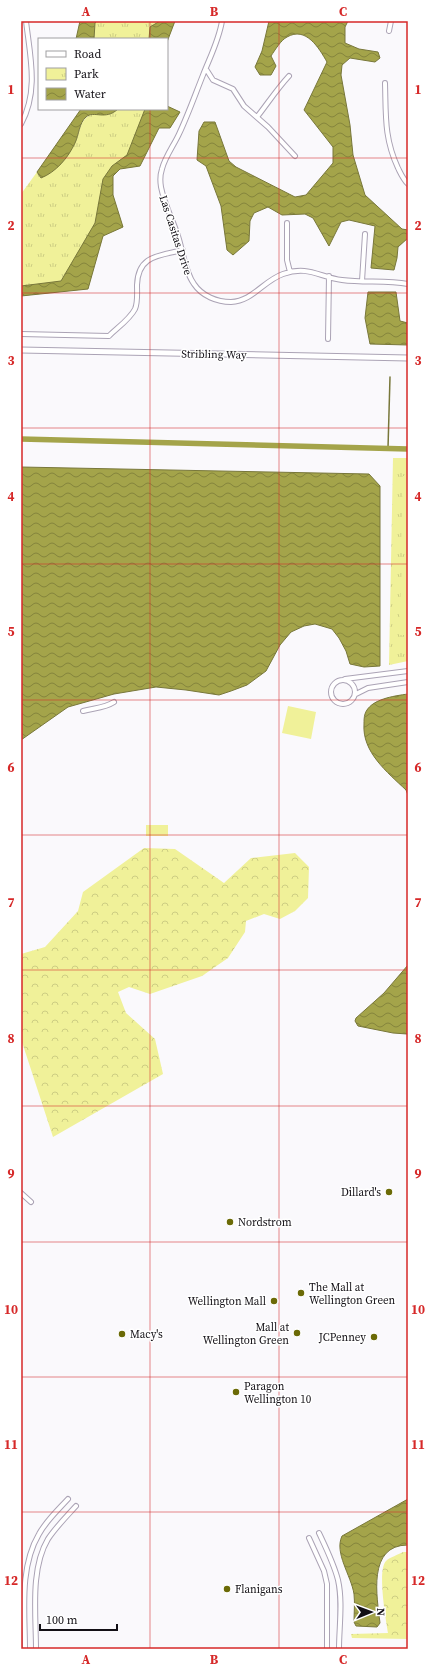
<svg xmlns="http://www.w3.org/2000/svg" width="429" height="1670" font-family="'Source Serif 4',serif">
	<style>
		.forest { fill: url(#forest-crowns) }
		.park { fill: url(#park-tufts) }
		.pitch { fill: #f0f199 }
		.water { fill: url(#water-waves); stroke: #78773a }
		.lines { fill: none; stroke-linecap: round; stroke-linejoin: round }
		.stream { stroke: #78773a; stroke-width: 1.5 }
		.canal { stroke: #a4a44a; stroke-width: 5.5 }
		.minor-casing { stroke: #aba3b5; stroke-width: 6 }
		.tertiary-casing { stroke: #aba3b5; stroke-width: 7 }
		.minor { stroke: #fff; stroke-width: 4 }
		.tertiary { stroke: #fff; stroke-width: 5 }
		.grid { fill: none; stroke: #d62828; stroke-width: 1; stroke-opacity: 0.55 }
		.poi-dot { fill: #6b6a06; stroke: #fff; stroke-width: 1.5 }
		.labels { text-anchor: middle; stroke-width: 3; stroke-linejoin: round; paint-order: stroke }
		.street-label { font-size: 11px; fill: #120f15; stroke: #fff }
		.poi-label { font-size: 11px; fill: #120f15; stroke: #fff; text-anchor: start }
		.neatline { fill: none; stroke: #d62828; stroke-width: 1.5 }
		.grid-label { font-size: 13px; text-anchor: middle; font-weight: bold; fill: #d62828 }
	</style>
	<defs>
		<pattern id="forest-crowns" width="20" height="18" patternUnits="userSpaceOnUse"><rect width="20" height="18" fill="#f0f199"/><path d="M2 6a3 3 0 1 1 6 0M12 15a3 3 0 1 1 6 0" fill="none" stroke="#cdcd83"/></pattern>
		<pattern id="park-tufts" width="24" height="20" patternUnits="userSpaceOnUse"><rect width="24" height="20" fill="#f0f199"/><path d="M3 7l-1-3M5 7V3M7 7l1-3M15 17l-1-3M17 17v-4M19 17l1-3" fill="none" stroke="#cdcd83"/></pattern>
		<pattern id="water-waves" width="16" height="10" patternUnits="userSpaceOnUse"><rect width="16" height="10" fill="#a4a44a"/><path d="M0 5q4-4 8 0t8 0" fill="none" stroke="#84843c"/></pattern>
	</defs>
	<rect width="100%" height="100%" fill="#faf9fc"/>
	<path class="forest" d="M144 848 175 849 224 883 251 858 295 853 309 867 308 898 295 911 280 919 264 914 246 921 245 932 228 958 202 976 150 994 129 987 118 992 126 1013 155 1039 163 1074 53 1137 21 1039V954L45 947 78 911 83 892Z
		M403 1552H408V1639L352 1638 351 1634 388 1633C386 1620 377 1570 386 1561 390 1557 398 1555 403 1552Z"/>
	<path class="park" d="M97 21H175L167 42V39H94L95 23Z
		M167 106 180 112 170 128H159L140 166 120 169 113 176V195L123 227 103 236 88 289 21 296V194L37 172 41 178C49 170 71 151 75 142 80 134 79 123 87 117 95 110 105 121 118 109H167Z
		M393 458H408V661L389 665Z"/>
	<path class="pitch" d="M403 476H408V550L401 549Z
		M402 563H408V635H399Z
		M288 706 316 712 311 739 282 733Z
		M146 825H168V836H146Z"/>
	<path class="water" d="M80 21H97L95 23 94 39H76Z
		M160 21H175L167 42V39H149L150 27Z
		M269 21H348L345 27V43L359 49 378 52 380 58 375 62 350 58 342 65 341 75 350 125 353 155 365 195 402 229 408 230V238L398 247 397 258 394 270 371 268 375 226 349 220 341 222 329 246 313 218 305 214 282 215 268 207 254 213 250 221 249 241 233 255 227 250 221 206 206 166 197 160 199 131 204 122H215L229 161 236 167 295 197 306 195 333 163V147L304 110 327 62C319 48 306 26 287 37 281 40 275 50 271 56L276 66 271 75H260L255 67 262 51Z
		M167 106 180 112 170 128H159L140 166 120 169 113 176V195L123 227 103 236 88 289 21 296V286L61 281 95 223 103 179 112 166 127 155 145 109H167Z
		M81 109H118C105 121 94 110 86 117 79 123 79 135 75 143 68 158 56 172 41 178L37 172Z
		M368 292H396L400 321 408 323V345L370 344 365 318Z
		M21 467 369 474 380 486V666L364 667 350 664 346 651 339 638 332 629 315 624 304 626 291 632 280 645 266 671 247 685 231 691 219 695 186 690 156 687 114 694 68 707 21 740Z
		M408 694V795L406 790C387 772 362 752 364 724 364 721 364 717 365 714 370 699 394 696 408 694Z
		M408 965V1031L407 1034 393 1033 358 1026 355 1021 356 1018 384 993Z
		M408 1499V1545C367 1545 377 1597 380 1623L377 1627 356 1626 354 1622C354 1613 355 1603 354 1594 351 1575 334 1553 342 1536Z"/>
	<g class="lines">
		<path class="stream" d="M388 448 390 377"/>
		<path class="canal" d="M21 439 408 449"/>
		<defs>
			<path id="minor" d="M222 21C219 40 210 57 203 75 195 95 188 115 179 134 174 145 165 157 162 169 160 175 160 181 161 187 164 203 172 218 177 233 183 249 184 270 194 284 202 296 217 302 231 302 253 301 263 281 283 274 308 265 319 277 342 280 364 283 386 280 408 284
				M389 31 391 21
				M206 69 213 80 233 89 244 106 268 127 295 156
				M385 83C386 115 384 138 398 168 401 174 403 179 408 184
				M257 117C268 103 277 89 289 76
				M21 124C39 91 30 56 26 21
				M287 223V260L290 272
				M362 281 365 234
				M21 334 109 336C117 328 130 319 135 309 138 302 137 293 137 285 138 255 159 256 183 250
				M328 339 329 276
				M345 679 408 671
				M331 692a12 12 0 1 1 24 0a12 12 0 1 1-24 0Z
				M356 694 368 688 408 682
				M83 711C94 708 105 708 114 702
				M21 1193 31 1202
				M319 1533C326 1548 334 1564 338 1580 343 1602 339 1627 339 1649
				M309 1538 324 1571 327 1584V1649
				M25 1649C25 1612 19 1568 39 1534 46 1521 58 1510 68 1499
				M36 1649C36 1615 30 1569 48 1539 56 1527 66 1517 76 1506"/>
			<path id="tertiary" d="M21 350 408 358"/>
		</defs>
		<use href="#minor" class="minor-casing"/>
		<use href="#tertiary" class="tertiary-casing"/>
		<use href="#minor" class="minor"/>
		<use href="#tertiary" class="tertiary"/>
	</g>
	<path class="grid" d="M150 21V39M279 21V1649M150 109V1649M21 158H408M21 293H408M21 428H408M21 564H408M21 700H408M21 835H408M21 970H408M21 1106H408M21 1242H408M21 1377H408M21 1512H408"/>
	<g class="poi-dot">
		<circle cx="389" cy="1192" r="4"/>
		<circle cx="230" cy="1222" r="4"/>
		<circle cx="301" cy="1293" r="4"/>
		<circle cx="274" cy="1301" r="4"/>
		<circle cx="297" cy="1333" r="4"/>
		<circle cx="122" cy="1334" r="4"/>
		<circle cx="374" cy="1337" r="4"/>
		<circle cx="236" cy="1392" r="4"/>
		<circle cx="227" cy="1589" r="4"/>
	</g>
	<g class="labels">
		<g class="street-label">
			<text transform="translate(176 235) rotate(72)" y="4">Las Casitas Drive</text>
			<text transform="translate(214 354) rotate(1)" y="4">Stribling Way</text>
		</g>
		<g class="poi-label">
			<text x="381" y="1196" text-anchor="end">Dillard's</text>
			<text x="238" y="1226">Nordstrom</text>
			<text x="309" y="1291">The Mall at<tspan x="309" dy="13">Wellington Green</tspan></text>
			<text x="266" y="1305" text-anchor="end">Wellington Mall</text>
			<text x="289" y="1331" text-anchor="end">Mall at<tspan x="289" dy="13">Wellington Green</tspan></text>
			<text x="130" y="1338">Macy's</text>
			<text x="366" y="1341" text-anchor="end">JCPenney</text>
			<text x="244" y="1390">Paragon<tspan x="244" dy="13">Wellington 10</tspan></text>
			<text x="235" y="1593">Flanigans</text>
		</g>
	</g>
	<rect width="429" height="1670" fill="none" stroke="#ffffff" stroke-width="44"/>
	<rect x="38" y="38" width="130" height="72" fill="#ffffff" stroke="#a09fa1"/>
	<rect x="46" y="51" width="20" height="6" fill="#ffffff" stroke="#a09fa1"/>
	<text x="74" y="58" font-size="12" fill="#120f15">Road</text>
	<rect x="46" y="68" width="20" height="12" fill="url(#park-tufts)" stroke="#a09fa1"/>
	<text x="74" y="78" font-size="12" fill="#120f15">Park</text>
	<rect x="46" y="88" width="20" height="12" fill="url(#water-waves)" stroke="#a09fa1"/>
	<text x="74" y="98" font-size="12" fill="#120f15">Water</text>
	<g transform="translate(371 1612) rotate(89)" stroke="#ffffff" stroke-width="3" paint-order="stroke">
	<path d="M0-3L7 15L0 10L-7 15Z" fill="#120f15"/>
	<text y="-6" font-size="11" font-weight="bold" text-anchor="middle" fill="#120f15">N</text>
	</g>
	<path d="M40 1624v6h77v-6" fill="none" stroke="#120f15" stroke-width="2"/>
	<text x="46" y="1624" font-size="12" fill="#120f15" stroke="#ffffff" stroke-width="3" paint-order="stroke">100 m</text>
	<rect x="22" y="22" width="385" height="1626" class="neatline"/>
	<g class="grid-label">
		<text x="86" y="16">A</text>
		<text x="214" y="16">B</text>
		<text x="343" y="16">C</text>
		<text x="11" y="94">1</text>
		<text x="418" y="94">1</text>
		<text x="11" y="230">2</text>
		<text x="418" y="230">2</text>
		<text x="11" y="365">3</text>
		<text x="418" y="365">3</text>
		<text x="11" y="501">4</text>
		<text x="418" y="501">4</text>
		<text x="11" y="636">5</text>
		<text x="418" y="636">5</text>
		<text x="11" y="772">6</text>
		<text x="418" y="772">6</text>
		<text x="11" y="907">7</text>
		<text x="418" y="907">7</text>
		<text x="11" y="1043">8</text>
		<text x="418" y="1043">8</text>
		<text x="11" y="1178">9</text>
		<text x="418" y="1178">9</text>
		<text x="11" y="1314">10</text>
		<text x="418" y="1314">10</text>
		<text x="11" y="1449">11</text>
		<text x="418" y="1449">11</text>
		<text x="11" y="1585">12</text>
		<text x="418" y="1585">12</text>
		<text x="86" y="1664">A</text>
		<text x="214" y="1664">B</text>
		<text x="343" y="1664">C</text>
	</g>
</svg>
